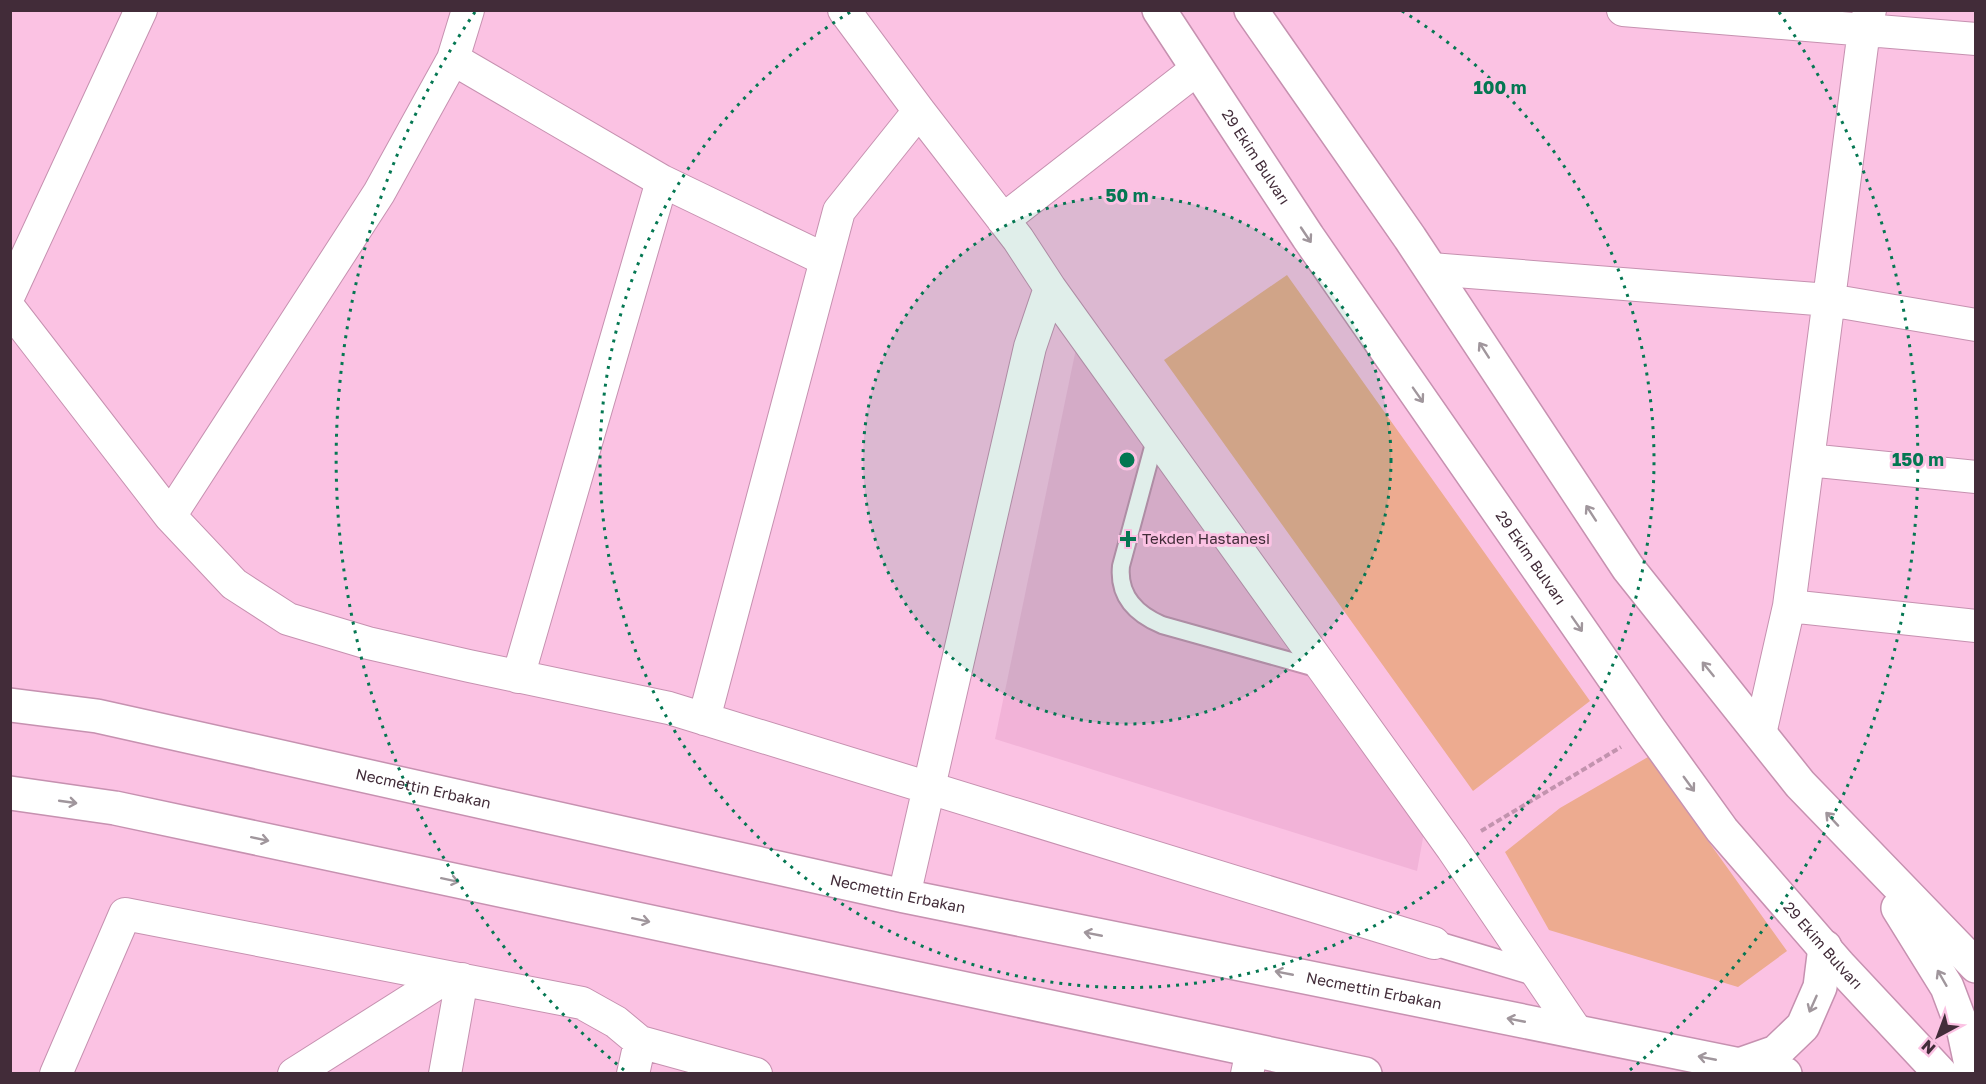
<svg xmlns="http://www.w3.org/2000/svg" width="1986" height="1084" font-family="'Golos Text',sans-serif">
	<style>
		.built { fill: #f2b3d8 }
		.green { fill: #edab90 }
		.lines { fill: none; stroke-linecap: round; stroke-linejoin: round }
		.service-casing { stroke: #c691b0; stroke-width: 20 }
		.pedestrian-casing { stroke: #c691b0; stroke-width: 27 }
		.minor-casing { stroke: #c691b0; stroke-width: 34 }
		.primary-casing { stroke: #c691b0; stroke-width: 36 }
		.path { stroke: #c293ae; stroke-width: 4; stroke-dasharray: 6 3; stroke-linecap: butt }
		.service { stroke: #fff; stroke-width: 16 }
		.pedestrian { stroke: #fff; stroke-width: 24 }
		.minor { stroke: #fff; stroke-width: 32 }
		.primary { stroke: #fff; stroke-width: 33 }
		.oneway { stroke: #a0969c }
		.ring { fill: none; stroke: #047752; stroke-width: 3; stroke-dasharray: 3 6 }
		.poi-dot { fill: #047752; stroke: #fbc2e3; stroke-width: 2 }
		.labels { text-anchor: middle; stroke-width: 6; stroke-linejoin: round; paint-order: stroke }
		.street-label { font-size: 15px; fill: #422c39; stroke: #fbc2e3 }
		.poi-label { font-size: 15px; fill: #422c39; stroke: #fbc2e3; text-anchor: start }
		.centre { fill: #047752; stroke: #fbc2e3; stroke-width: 3 }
		.ring-label { font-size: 18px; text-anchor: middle; font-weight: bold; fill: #047752; stroke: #fbc2e3; stroke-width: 6; stroke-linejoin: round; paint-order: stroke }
	</style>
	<rect width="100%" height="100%" fill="#fbc2e3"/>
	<path class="built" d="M1078 339 1425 827 1417 871 995 739Z"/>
	<path class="green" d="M1287 275 1590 701 1473 791 1164 360Z
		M1648 757 1787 951 1738 987 1549 930 1505 852 1560 808Z"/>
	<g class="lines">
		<defs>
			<path id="service" d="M1156 436 1121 566C1118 596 1136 614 1162 625L1323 670"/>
			<path id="pedestrian" d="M1434 943 1538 974"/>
			<path id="minor" d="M844 10 919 111 1018 239 1050 288 1030 347 904 896
				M1623 10 1976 39
				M453 59 662 181 826 260
				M1003 220 1197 69
				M1431 269 1829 300 1976 325
				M1050 288 1452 848 1577 1032
				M10 293 141 10
				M10 309 170 516 234 584 288 619 368 643 469 666 669 708 1434 943
				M1808 460 1976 477
				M170 516 379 193 453 59 468 10
				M1789 606 1976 626
				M518 677 662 181
				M704 719 839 211 919 111
				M1760 734 1789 606 1864 30 1870 10
				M56 1074 125 914 582 1003 616 1022 640 1042 756 1074
				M294 1074 447 977
				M445 1074 462 979
				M633 1074 640 1042
				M1247 1074 1252 1050"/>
			<g id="primary">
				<path id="s1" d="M1159 10 1308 237 1650 730 1722 830 1839 965 1941 1074"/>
				<path d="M1251 10 1410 238 1628 568 1800 784 1976 966"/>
				<path id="s2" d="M10 705 97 716 904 896 1785 1074"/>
				<path d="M10 793 115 808 1365 1074"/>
				<path d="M1898 908 1947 987 1964 1032 1973 1074"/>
				<path d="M1739 1065 1776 1052 1803 1026 1820 987 1825 947"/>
			</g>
		</defs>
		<use href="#service" class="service-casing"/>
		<use href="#pedestrian" class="pedestrian-casing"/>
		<use href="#minor" class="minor-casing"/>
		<use href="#primary" class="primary-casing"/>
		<path class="path" d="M1481 831 1621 747"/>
		<use href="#service" class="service"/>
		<use href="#pedestrian" class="pedestrian"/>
		<use href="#minor" class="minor"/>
		<use href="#primary" class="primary"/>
	</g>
	<defs><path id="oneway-shaft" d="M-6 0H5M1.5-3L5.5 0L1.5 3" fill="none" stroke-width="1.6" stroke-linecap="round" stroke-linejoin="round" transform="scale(1.5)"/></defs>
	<g class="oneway">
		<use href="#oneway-shaft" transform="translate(1306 235) rotate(56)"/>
		<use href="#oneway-shaft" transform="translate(1484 350) rotate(-123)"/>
		<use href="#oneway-shaft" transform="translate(1418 395) rotate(55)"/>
		<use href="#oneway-shaft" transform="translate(1591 513) rotate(-123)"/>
		<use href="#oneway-shaft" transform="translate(1577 624) rotate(55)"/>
		<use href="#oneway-shaft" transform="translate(1708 669) rotate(-129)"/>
		<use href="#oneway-shaft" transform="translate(1689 784) rotate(54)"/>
		<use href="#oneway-shaft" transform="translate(68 802) rotate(8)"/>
		<use href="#oneway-shaft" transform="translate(1832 819) rotate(-133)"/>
		<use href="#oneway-shaft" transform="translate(260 839) rotate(12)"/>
		<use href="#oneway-shaft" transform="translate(450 880) rotate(12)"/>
		<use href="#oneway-shaft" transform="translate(641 920) rotate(12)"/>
		<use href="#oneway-shaft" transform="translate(1093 934) rotate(-169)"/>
		<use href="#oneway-shaft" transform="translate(1284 973) rotate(-169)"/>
		<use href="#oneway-shaft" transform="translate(1942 978) rotate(-120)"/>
		<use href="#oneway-shaft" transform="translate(1813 1004) rotate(114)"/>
		<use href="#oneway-shaft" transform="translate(1516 1020) rotate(-169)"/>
		<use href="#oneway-shaft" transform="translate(1707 1058) rotate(-169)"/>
	</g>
	<circle cx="1127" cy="460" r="264" fill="#047752" fill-opacity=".12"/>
	<g class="ring">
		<circle cx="1127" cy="460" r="264"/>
		<path d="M1402 11A527 527 0 1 1 852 11"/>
		<path d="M624 1070A791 791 0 0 1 475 12M1779 12A791 791 0 0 1 1630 1070"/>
	</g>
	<path class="poi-dot" d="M1125 530h6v6h6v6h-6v6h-6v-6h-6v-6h6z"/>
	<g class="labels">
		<g class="street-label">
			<text dy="5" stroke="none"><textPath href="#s1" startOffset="176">29 Ekim Bulvarı</textPath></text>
			<text dy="5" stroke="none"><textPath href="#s1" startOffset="662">29 Ekim Bulvarı</textPath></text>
			<text dy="5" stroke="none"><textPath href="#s2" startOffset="422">Necmettin Erbakan</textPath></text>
			<text dy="5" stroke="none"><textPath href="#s2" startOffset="908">Necmettin Erbakan</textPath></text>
			<text dy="5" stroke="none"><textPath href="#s1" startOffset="1148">29 Ekim Bulvarı</textPath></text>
			<text dy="5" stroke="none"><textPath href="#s2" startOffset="1394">Necmettin Erbakan</textPath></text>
		</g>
		<g class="poi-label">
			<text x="1142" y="544">Tekden Hastanesi</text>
		</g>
	</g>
	<circle cx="1127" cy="460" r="9" class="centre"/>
	<g class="ring-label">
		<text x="1500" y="94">100 m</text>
		<text x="1127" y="202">50 m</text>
		<text x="1918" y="466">150 m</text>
	</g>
	<rect width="1986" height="1084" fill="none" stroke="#422c39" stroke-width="24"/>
	<g transform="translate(1938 1036) rotate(221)" stroke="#fbc2e3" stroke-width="4.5" paint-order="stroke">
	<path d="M0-4.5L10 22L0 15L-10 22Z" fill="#422c39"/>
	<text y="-9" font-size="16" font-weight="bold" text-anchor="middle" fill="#422c39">N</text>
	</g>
</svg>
